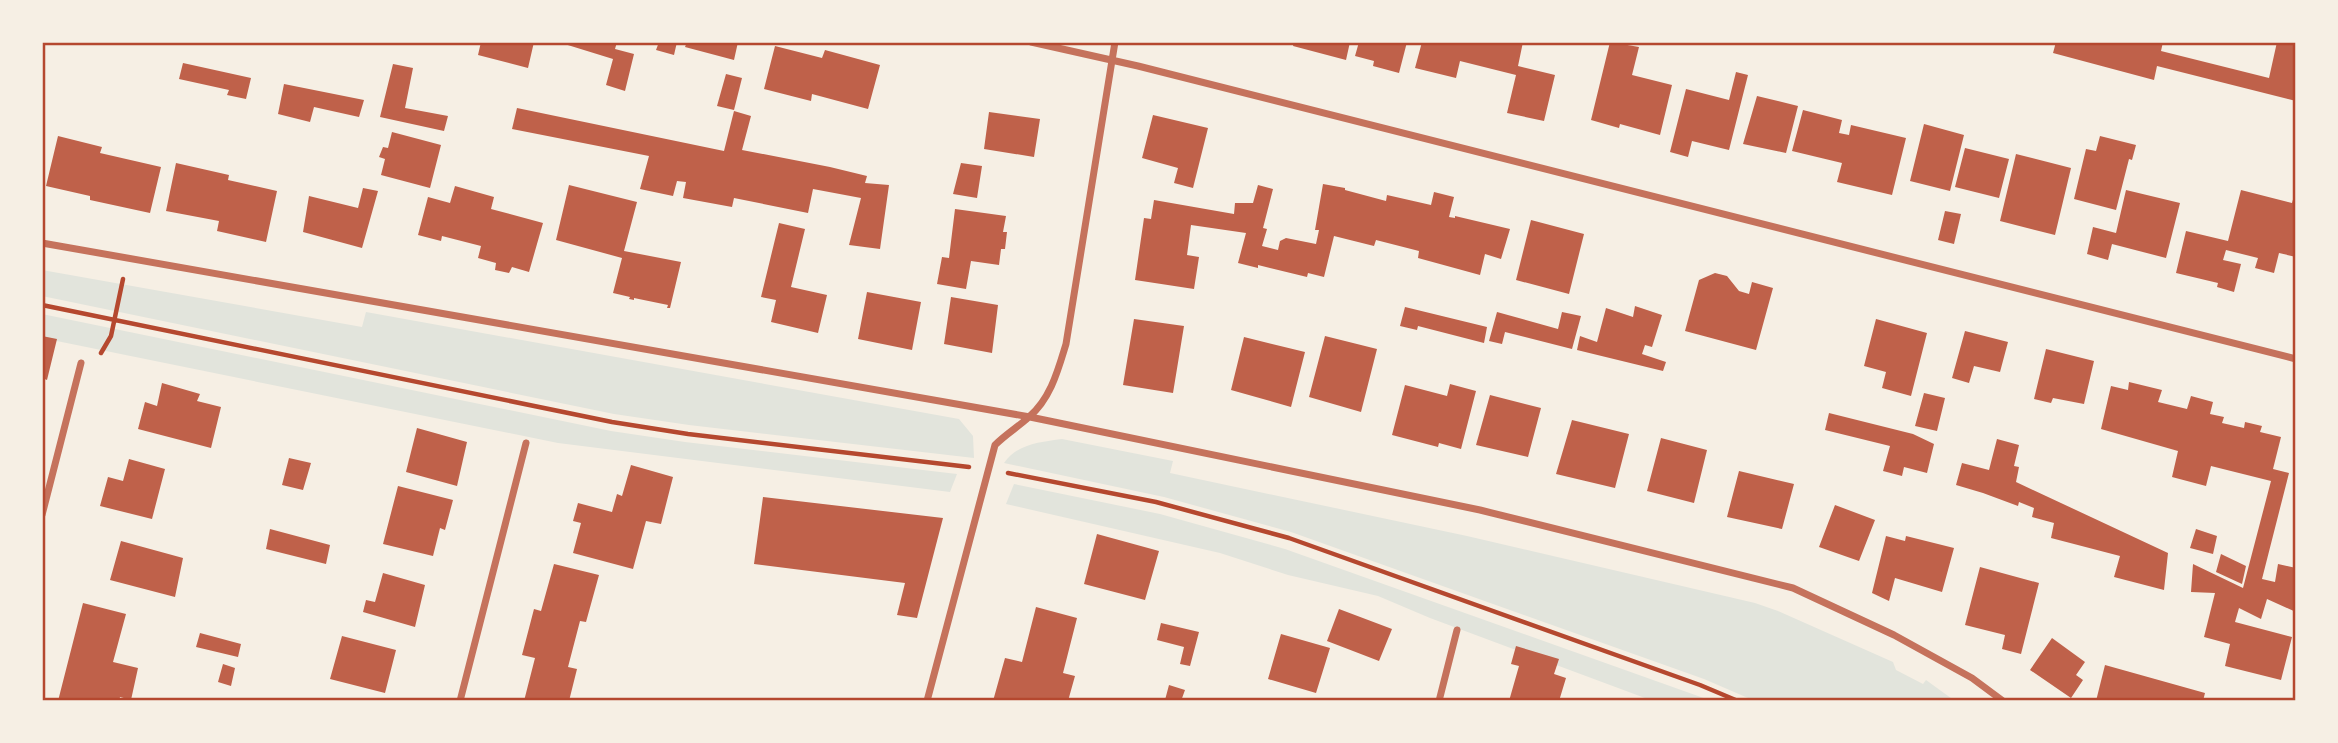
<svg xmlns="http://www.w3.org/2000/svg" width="2338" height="743" font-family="Poppins,sans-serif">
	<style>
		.green { fill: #e2e4dc }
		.building { fill: #bf614a }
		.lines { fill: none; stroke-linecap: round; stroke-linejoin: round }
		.path { stroke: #b5482f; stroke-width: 4.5 }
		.minor { stroke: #c5725c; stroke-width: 7 }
		.neatline { fill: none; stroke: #b5482f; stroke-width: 2.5 }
	</style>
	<rect width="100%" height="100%" fill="#f6efe4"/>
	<path class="green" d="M42 270 362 327 366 312 959 419 973 436 974 458 689 425 614 414 42 296Z
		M42 314 611 431 685 442 957 474 950 492 558 443 42 338Z
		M1062 439 1173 461 1170 473 1467 536 1755 603 1778 611 1893 662 1896 670 1923 684 1926 680 1955 701H1755L1704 679 1291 532 1164 497 1004 463C1017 444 1040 442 1062 439Z
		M1014 484 1160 514 1285 549 1712 701H1653L1430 618 1378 596 1288 575 1220 553 1006 504Z"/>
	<path class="building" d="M481 42H534L528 68 478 55Z
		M558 42H617L615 49 634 54 625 91 606 85 613 59Z
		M659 42H677L674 55 656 50Z
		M687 42H738L734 60 685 47Z
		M1294 42H1350L1346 60 1293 46Z
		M1359 42H1407L1399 73 1373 66 1374 61 1355 56Z
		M1422 42H1523L1518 66 1555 75 1544 121 1507 113 1516 75 1460 61 1456 78 1415 68Z
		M1610 42 1639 47 1632 75 1672 85 1660 135 1620 124 1619 128 1591 120Z
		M2056 42H2163L2161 51 2269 78 2277 42H2296V101L2157 66 2154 80 2053 53Z
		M775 46 822 58 825 50 880 65 868 109 812 94 811 101 764 89Z
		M183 63 251 78 246 99 227 95 229 90 179 79Z
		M393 64 413 68 405 108 448 116 444 131 380 117Z
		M1736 72 1748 75 1729 150 1692 141 1688 157 1670 152 1686 89 1729 100Z
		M726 74 742 78 734 110 717 106Z
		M284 84 364 100 359 117 314 107 310 122 278 114Z
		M1757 96 1798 106 1786 153 1743 144Z
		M517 108 724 151 734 111 751 116 742 150 830 167 867 176 865 183 889 185 880 249 849 245 861 198 813 189 808 213 734 198 732 207 683 198 686 182 677 181 673 196 640 189 649 156 512 129Z
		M1803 110 1842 120 1839 133 1849 135 1851 125 1906 138 1892 195 1837 182 1842 163 1792 151Z
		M989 112 1040 119 1034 157 984 149Z
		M1153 115 1208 128 1193 188 1174 183 1178 168 1142 158Z
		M1924 124 1964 135 1950 191 1910 181Z
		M392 132 441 145 430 188 381 175 385 159 379 157 383 147 388 148Z
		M58 136 102 147 100 153 161 167 150 213 90 200V196L46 186Z
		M2100 136 2136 145 2132 160 2129 159 2116 210 2074 199 2086 149 2096 151Z
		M1965 148 2009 159 1999 198 1955 187Z
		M2016 154 2071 168 2055 235 2000 221Z
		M176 163 229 175 228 180 277 191 266 242 217 231 219 221 166 211Z
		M961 163 982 166 977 198 953 194Z
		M1323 184 1345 188V190L1386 201 1387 195 1431 205 1434 192 1454 197 1449 217 1455 218V216L1510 229 1501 259 1485 254 1480 275 1418 258 1419 251 1376 240 1374 246 1334 236 1324 277 1308 273 1307 277 1258 265V268L1238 263 1246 233 1191 225 1187 255 1199 257 1194 289 1135 280 1144 218 1151 219 1154 200 1234 214 1235 203H1253L1258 185 1273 189 1263 228 1267 229 1262 246 1278 250 1280 241 1286 238 1316 244 1319 230H1315Z
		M569 185 637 202 624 251 681 262 670 308H667L668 305 634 298V300L629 299 630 297 613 293 622 258 556 240Z
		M455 186 494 197 491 209 543 223 529 272 512 267 509 273 495 270 496 263 478 258 481 246 442 236 441 241 418 235 428 197 450 203Z
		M363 188 378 191 362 248 303 232 309 196 358 208Z
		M2126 190 2180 203 2166 258 2112 244 2108 260 2087 254 2093 227 2116 233Z
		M2241 190 2292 203 2294 196 2296 197V257L2279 253 2274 273 2255 268 2258 258 2226 250 2223 260 2241 264 2234 292 2217 287 2218 283 2176 273 2186 231 2228 241Z
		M955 209 1006 216 1003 232H1007L1005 249H1001L999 265 971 261 966 289 937 284 942 257 949 258Z
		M1945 211 1961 214 1954 244 1938 240Z
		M1531 220 1584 234 1569 294 1516 280Z
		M779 223 805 229 791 287 827 295 818 333 771 322 776 300 761 297Z
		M1715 273 1727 276 1739 291 1749 294 1752 282 1773 288 1756 350 1685 331 1699 280Z
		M867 292 921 302 912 350 858 339Z
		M951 297 998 305 992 353 944 344Z
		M1635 306 1662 315 1652 347 1645 345 1642 354 1666 362 1663 371 1577 350 1580 336 1597 342 1606 308 1633 317Z
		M1405 307 1487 327 1484 343 1418 326 1417 330 1400 326Z
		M1497 312 1558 329 1562 312 1581 316 1572 349 1505 332 1502 344 1489 341Z
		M1134 319 1184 326 1173 393 1123 385Z
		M1876 319 1927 333 1911 396 1882 388 1886 372 1864 366Z
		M1965 331 2008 342 2000 372 1974 366 1969 383 1952 378Z
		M42 336 57 339 47 380 42 378Z
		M1325 336 1377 349 1361 412 1309 397Z
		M1244 337 1305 352 1291 407 1231 390Z
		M2046 349 2094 361 2084 404 2053 398 2051 403 2034 399Z
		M2129 382 2162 390 2158 402 2187 409 2191 396 2213 402 2210 414 2224 417 2222 423 2244 428 2245 422 2262 426 2260 432 2281 437 2273 469 2289 473 2262 579 2275 582 2278 564 2296 568V612L2267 599 2261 619 2239 608 2235 622 2292 637 2281 680 2225 666 2230 644 2204 637 2215 593 2191 592 2193 564 2243 588 2271 481 2211 466 2206 486 2172 477 2178 451 2101 429 2111 386 2128 390Z
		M162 383 200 394 197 401 221 407 211 448 138 429 145 402 157 406Z
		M1450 384 1476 391 1461 449 1439 443 1438 447 1392 435 1405 385 1447 396Z
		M1924 393 1945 398 1937 431 1915 426Z
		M1490 395 1541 408 1528 457 1476 445Z
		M1829 413 1913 434 1934 444 1927 473 1904 467 1902 476 1883 471 1890 446 1825 430Z
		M1572 420 1629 434 1615 488 1556 474Z
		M417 428 467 442 457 486 406 472Z
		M1661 438 1707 450 1694 503 1647 491Z
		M1997 439 2019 445 2014 466 2019 467 2016 482 2168 553 2164 590 2114 577 2120 556 2051 538 2054 523 2032 517 2034 508 2019 502 2018 506 1983 493 1956 485 1962 463 1989 470Z
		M289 458 311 463 303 490 282 485Z
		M129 459 165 469 152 519 100 506 108 477 123 481Z
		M631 465 673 477 661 524 646 521 633 569 573 553 581 523 573 521 578 503 612 512 617 494 622 496Z
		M1739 471 1794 484 1782 529 1727 517Z
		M398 486 453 500 445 530 440 528 433 556 383 544Z
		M763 497 943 518 917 618 897 615 905 583 754 564Z
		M1835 505 1875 520 1859 561 1819 547Z
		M270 529 330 545 326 564 266 549Z
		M2196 529 2217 536 2213 554 2190 548Z
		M1097 534 1159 551 1145 600 1084 584Z
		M1886 536 1905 541 1906 536 1954 548 1942 592 1895 578 1889 601 1872 593Z
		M121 541 183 558 175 597 110 580Z
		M2221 554 2246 566 2242 584 2216 572Z
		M554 564 599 575 586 622 580 621 568 667 577 669 569 701H524L535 658 522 655 534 609 541 611Z
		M1980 567 2039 583 2021 654 2002 649 2005 635 1965 625Z
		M383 573 425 585 415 627 363 612 366 600 375 602Z
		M83 603 126 614 113 662 138 668 131 700 120 697 119 701H58Z
		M1036 607 1077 618 1063 673 1075 676 1068 701H993L1005 658 1022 662Z
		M1339 609 1392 629 1379 661 1327 641Z
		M1161 623 1199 632 1190 666 1180 664 1184 647 1157 640Z
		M200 633 241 644 238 657 196 647Z
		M1281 634 1330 648 1316 693 1268 679Z
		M342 636 396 650 385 693 330 679Z
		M2052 638 2085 662 2076 675 2083 680 2071 698 2030 670Z
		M1516 646 1559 659 1554 674 1566 678 1559 701H1509L1519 666 1511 664Z
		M223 664 235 668 231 686 218 682Z
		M2105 665 2205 693 2203 701H2096Z
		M1169 685 1185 690 1181 701 1165 700Z"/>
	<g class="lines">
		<path class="path" d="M42 305 612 422 688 434 969 467
			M101 353 111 336 123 279
			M1008 473 1156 502 1289 538 1700 685 1738 701"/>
		<path class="minor" d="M1031 42 1138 66 2296 359
			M42 243 1030 417 1480 510 1793 588 1894 635 1972 678 2003 701
			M42 515 81 363
			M460 701 526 443
			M927 701 995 445C1006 434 1018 427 1029 417 1051 398 1058 370 1066 344L1115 42
			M1439 701 1457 630"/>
	</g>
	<rect width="2338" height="743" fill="none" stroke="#f6efe4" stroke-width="88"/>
	<rect x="44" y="44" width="2250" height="655" class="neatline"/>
</svg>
